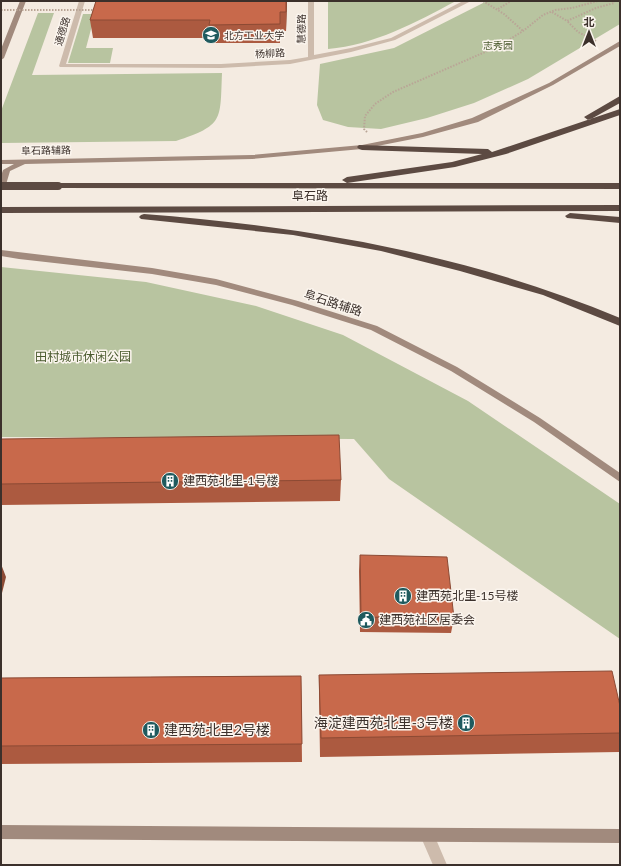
<svg xmlns="http://www.w3.org/2000/svg" width="621" height="866" font-family="Lato,'Noto Sans SC',sans-serif">
	<style>
		.green { fill: #b8c4a0 }
		.lines { fill: none; stroke-linecap: round; stroke-linejoin: round }
		.path { stroke: #b9a596; stroke-width: 2; stroke-dasharray: 1.5 1.5; stroke-linecap: butt }
		.street { fill: #cdbbac; fill-rule: evenodd }
		.secondary { fill: #a18a7d; fill-rule: evenodd }
		.highway { fill: #5c4a42; fill-rule: evenodd }
		.path-bridge { stroke: #b9a596; stroke-width: 2; stroke-dasharray: 1.5 1.5; stroke-linecap: butt }
		.highway-bridge { stroke: #5c4a42; stroke-width: 8 }
		.wall { fill: #ac5a40 }
		.shaded-wall { fill: #8c4a34 }
		.building { fill: #c8694b; stroke: #8c4a34 }
		.labels { text-anchor: middle; stroke-width: 3; stroke-linejoin: round; paint-order: stroke }
		.far-street-label { font-size: 10px; fill: #3b302b; stroke: #fbf5ee }
		.far-poi-label { font-size: 10px; fill: #3b302b; stroke: #fbf5ee; text-anchor: start }
		.far-park-label { font-size: 10px; fill: #4a5a2e; stroke: #fbf5ee }
		.street-label { font-size: 12px; fill: #3b302b; stroke: #fbf5ee }
		.park-label { font-size: 12px; fill: #4a5a2e; stroke: #fbf5ee }
		.poi-label { font-size: 12px; fill: #3b302b; stroke: #fbf5ee; text-anchor: start }
		.near-poi-label { font-size: 14px; fill: #3b302b; stroke: #fbf5ee; text-anchor: end }
	</style>
	<rect width="100%" height="100%" fill="#f4ebe1"/>
	<path class="green" d="M328 1H456C415 23 374 45 328 49Z
		M487 1H620V24L528 79 474 103 427 118 381 129 348 127 323 120 317 105 320 64 394 48Z
		M38 13H54L32 75 222 73C220 121 224 125 176 141L1 143V111Z
		M83 14H95L86 48H113L110 63H68Z
		M1 267 146 282 256 306 343 335 468 401 620 504V639L389 479 354 439 1 437Z"/>
	<g class="lines">
		<path class="path" d="M483 1 504 14 523 31
			M498 9 511 1
			M552 12 567 21
			M596 41 578 32 567 21 596 8 614 3V1
			M367 132 364 129 365 116 375 104 393 92 499 46 523 31 543 15 555 10 572 8 598 1"/>
		<path class="street" d="M79 1H85L66 64H221L290 60 308 57V1H314V55L351 48 391 38 463 1H471L395 40 351 52 290 64 221 68 60 67 59 66Z
			M427 828 432 830 447 865H433L420 835 422 830Z"/>
		<path class="secondary" d="M20 1H26L4 58 1 60V49Z
			M620 41V46L553 85 478 122 423 137 362 149 252 159 25 164 10 171 5 188 1 190V176L3 170 14 164H1V160L252 155 362 145 422 133 472 118 549 83Z
			M1 250 152 268 216 279 298 301 377 326 457 367 540 418 620 473V482L534 422 451 371 371 330 292 305 216 285 152 274 19 259 1 256Z
			M1 825 620 829V843L1 839Z"/>
		<path class="highway" d="M620 96V103L591 119 588 120 584 117Z
			M620 109V115L506 154 455 167 347 183 342 180 347 177 452 162 482 154 362 150 359 149 357 147 359 145 488 149 492 152Z
			M58 183H620V189L55 188 53 186 55 184Z
			M620 205V211L1 213V207Z
			M570 213 620 217V223L567 218 565 216Z
			M144 214C309 227 467 254 620 318V326L543 295 460 271 381 251 293 235 141 219 139 217 141 215Z"/>
		<path class="path-bridge" d="M1 10H96"/>
		<path class="highway-bridge" d="M1 186H58"/>
	</g>
	<path class="wall" d="M96 1H287L286 31H280V43H210V38H93L90 20Z
		M1 439 341 480 340 501 1 505Z
		M360 555 454 618 451 633 360 632 359 571Z
		M319 675 620 706V749L619 752 320 757 319 694Z
		M301 676 302 762 1 764V678Z"/>
	<path class="shaded-wall" d="M286 1H287L286 31Z
		M1 564 6 577 1 597Z"/>
	<path class="building" d="M96 1H286V12H280V24L209 25 210 20H90Z
		M339 435 341 480 1 484V439Z
		M360 555 447 557 454 618 361 617Z
		M612 671 620 706V733L321 738 319 675Z
		M301 676 302 744 1 746V678Z"/>
	<defs>
		<symbol id="university-disc" viewBox="-11 -11 22 22"><circle r="9.5" fill="#1f5a5e" stroke="#fbf5ee"/><path d="M0-5L7-2L0 1L-7-2ZM-4 1L0 2.5L4 1V4Q0 6-4 4Z" fill="#fff"/></symbol>
		<symbol id="building-disc" viewBox="-11 -11 22 22"><circle r="9.5" fill="#1f5a5e" stroke="#fbf5ee"/><path d="M-4-6H4V6H1V3H-1V6H-4ZM-2.5-4.3h1.7v1.8h-1.7ZM.8-4.3h1.7v1.8H.8ZM-2.5-1h1.7V.8h-1.7ZM.8-1h1.7V.8H.8Z" fill="#fff"/></symbol>
		<symbol id="civic-disc" viewBox="-11 -11 22 22"><circle r="9.5" fill="#1f5a5e" stroke="#fbf5ee"/><path d="M-.6-6.5H3V-4.5H.6V-3L4-1V1h2V6H-6V1h2V-1L-.6-3ZM-1.2 2.5V6h2.4V2.5Z" fill="#fff"/></symbol>
	</defs>
	<g fill-rule="evenodd">
		<use href="#university-disc" x="201" y="25" width="20" height="20"/>
		<use href="#building-disc" x="160" y="471" width="20" height="20"/>
		<use href="#building-disc" x="393" y="586" width="20" height="20"/>
		<use href="#civic-disc" x="356" y="610" width="20" height="20"/>
		<use href="#building-disc" x="456" y="713" width="20" height="20"/>
		<use href="#building-disc" x="141" y="720" width="20" height="20"/>
	</g>
	<g class="labels">
		<g class="far-street-label">
			<text transform="translate(301 29) rotate(-89)" y="4">慧德路</text>
			<text transform="translate(62 31) rotate(-73)" y="4">通德路</text>
			<text transform="translate(270 53) rotate(-3)" y="4">杨柳路</text>
			<text transform="translate(46 150) rotate(-1)" y="4">阜石路辅路</text>
		</g>
		<g class="far-poi-label">
			<text x="224" y="39">北方工业大学</text>
		</g>
		<g class="far-park-label">
			<text x="498" y="49">志秀园</text>
		</g>
		<g class="street-label">
			<text x="310" y="200">阜石路</text>
			<text transform="translate(333 303) rotate(18)" y="4">阜石路辅路</text>
		</g>
		<g class="park-label">
			<text x="83" y="361">田村城市休闲公园</text>
		</g>
		<g class="poi-label">
			<text x="183" y="485">建西苑北里-1号楼</text>
			<text x="416" y="600">建西苑北里-15号楼</text>
			<text x="379" y="624">建西苑社区居委会</text>
		</g>
		<g class="near-poi-label">
			<text x="453" y="728">海淀建西苑北里-3号楼</text>
			<text x="164" y="735" text-anchor="start">建西苑北里2号楼</text>
		</g>
	</g>
	<rect width="621" height="866" fill="none" stroke="#3b302b" stroke-width="4"/>
	<g transform="translate(589 32)" stroke="#fbf5ee" stroke-width="3" paint-order="stroke">
	<path d="M0-3L7 15L0 10L-7 15Z" fill="#3b302b"/>
	<text y="-6" font-size="11" font-weight="bold" text-anchor="middle" fill="#3b302b">北</text>
	</g>
</svg>
